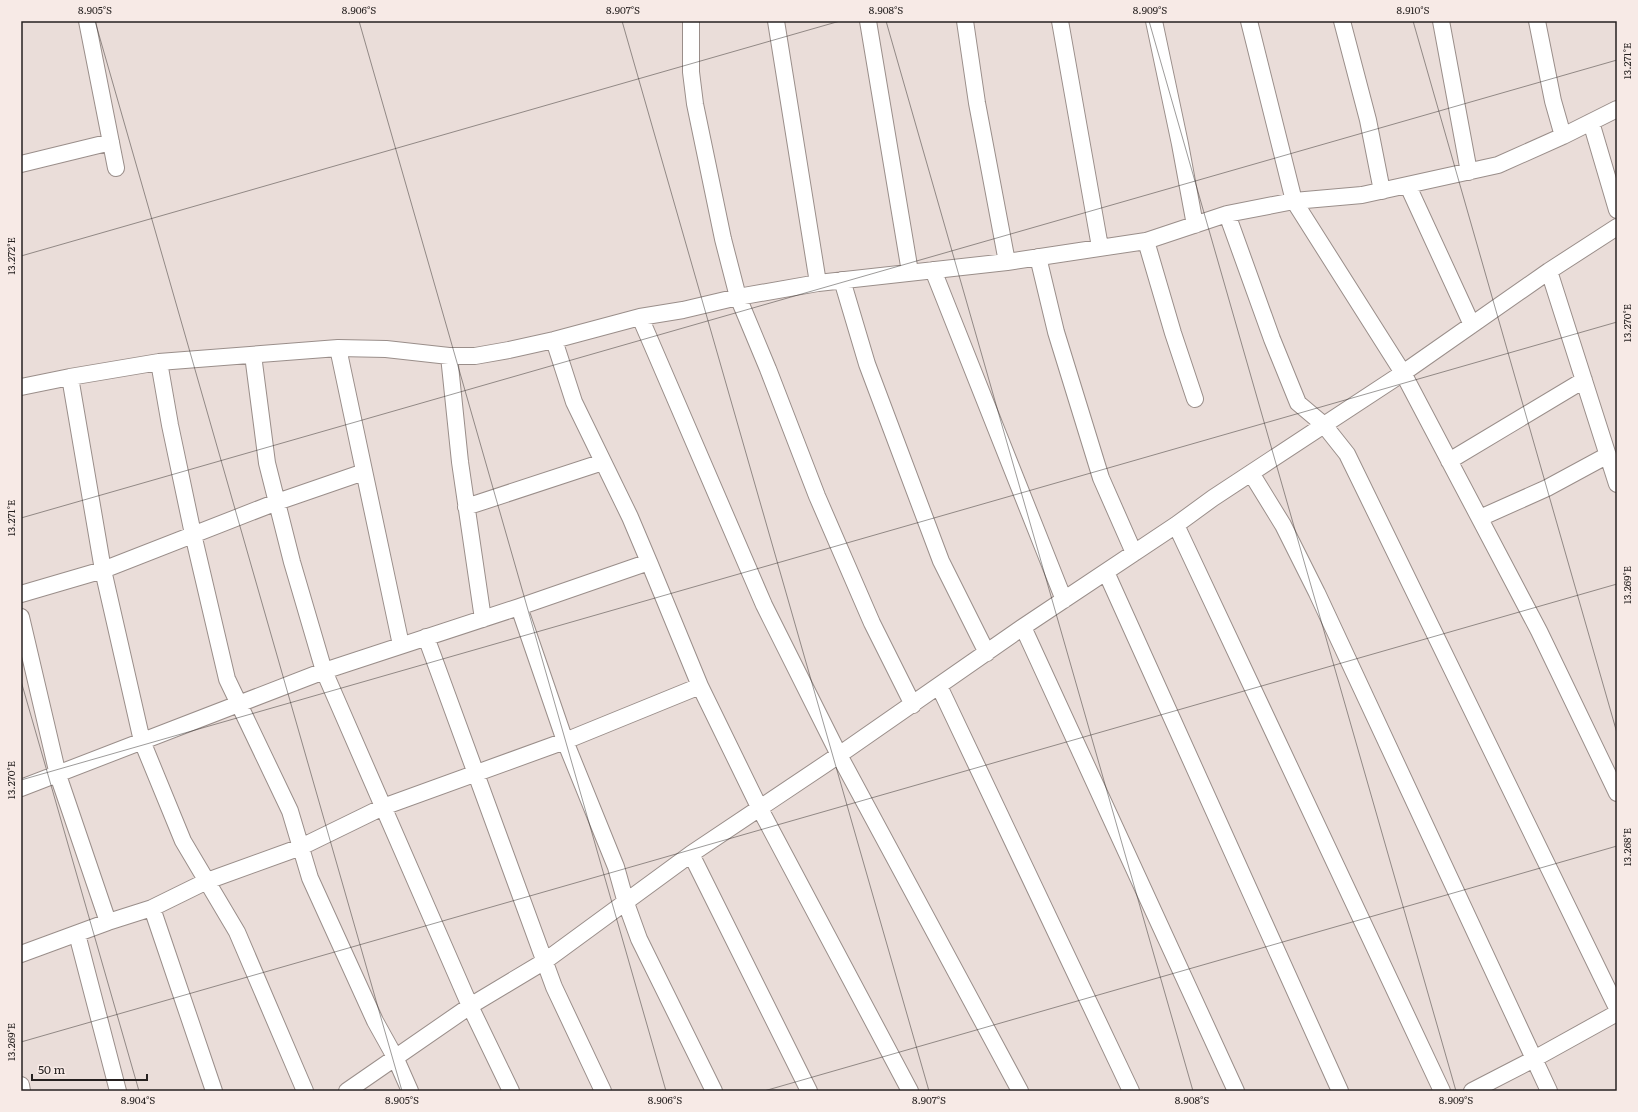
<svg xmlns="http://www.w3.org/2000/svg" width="1638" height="1112" font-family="Literata,serif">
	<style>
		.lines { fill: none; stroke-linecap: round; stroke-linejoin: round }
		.minor-casing { stroke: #9a8e8a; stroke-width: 18 }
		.minor { stroke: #fff; stroke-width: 16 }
		.ticks { fill: none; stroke: #262120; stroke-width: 1; stroke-opacity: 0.45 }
		.neatline { fill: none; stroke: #262120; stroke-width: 1.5 }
		.ticks-label { font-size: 10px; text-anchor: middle; fill: #262120 }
	</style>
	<rect width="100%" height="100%" fill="#eaddd9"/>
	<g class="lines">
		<defs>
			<path id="minor" d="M87 21 116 168
				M691 21V72L695 104 723 239 738 297 768 369 817 496 872 623 913 705
				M776 21 818 283
				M868 21 910 272
				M965 21 977 103 1007 262
				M1060 21 1100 247
				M1154 21 1180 144 1195 225
				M1249 21 1294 201 1403 373 1539 631 1617 793
				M1342 21 1368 120 1382 191
				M1441 21 1469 172
				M1537 21 1553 101 1563 136
				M1591 122 1617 210
				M21 164 111 142
				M1408 186 1472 325
				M1227 214 1272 339 1298 403 1324 425 1347 454 1617 1008
				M1146 241 1173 333 1195 399
				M1038 257 1056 332 1101 478 1134 553
				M933 270 1064 600
				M1549 271 1617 484
				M842 280 867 364 941 561 987 653
				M640 317 764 605 839 755 1020 1091
				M554 340 574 402 630 517 649 562
				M338 348 401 645
				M253 355 267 463 292 562 324 671 470 1006 511 1091
				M449 356 460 462 483 619
				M159 362 170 425 193 534 227 679 290 811 310 878 375 1021 395 1057 410 1091
				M70 377 103 570 142 741 183 841 237 932 305 1091
				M21 387 70 377 159 362 338 348 386 349 449 356H475L509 350 554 340 640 317 683 310 738 297 818 283 1007 262 1146 241 1227 214 1294 201 1362 195 1498 165 1563 136 1617 109
				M1449 461 1584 380
				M1251 473 1283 525 1317 593 1549 1091
				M466 507 603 462
				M1480 518 1547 488 1608 455
				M1176 525 1442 1091
				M1106 572 1340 1091
				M21 594 103 570 277 502 364 472
				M519 607 565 741 616 867 626 903 639 939 714 1091
				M21 617 58 775 108 922
				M1023 627 1236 1091
				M426 637 554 987 603 1091
				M939 686 1131 1091
				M21 788 324 671 519 607 649 562 700 686 759 807 910 1091
				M691 854 809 1091
				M152 908 214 1091
				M77 934 118 1091
				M21 954 108 922 152 908 207 881 301 847 383 807 565 741 700 686
				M21 1085 22 1091
				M347 1091 470 1006 545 961 691 854 839 755 1023 627 1176 525 1213 498 1403 373 1549 271 1617 227
				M1472 1091 1534 1059 1617 1013"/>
		</defs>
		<use href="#minor" class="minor-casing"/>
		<use href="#minor" class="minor"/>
	</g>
	<path class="ticks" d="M95 21 402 1091M359 21 666 1091M622 21 929 1091M886 21 1193 1091M1149 21 1456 1091M1413 21 1617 733M21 256 840 21M21 518 1617 60M21 681 139 1091M21 780 1617 322M21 1042 1617 584M764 1091 1617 846"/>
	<rect width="1638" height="1112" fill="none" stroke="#f7eae6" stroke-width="44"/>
	<path d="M32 1074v6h115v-6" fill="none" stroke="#262120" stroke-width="2"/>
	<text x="38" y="1074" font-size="12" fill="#262120" stroke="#f7eae6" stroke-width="3" paint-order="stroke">50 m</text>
	<rect x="22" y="22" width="1594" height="1068" class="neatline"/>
	<g class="ticks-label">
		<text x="95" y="14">8.905°S</text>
		<text x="359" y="14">8.906°S</text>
		<text x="623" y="14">8.907°S</text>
		<text x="886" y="14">8.908°S</text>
		<text x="1150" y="14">8.909°S</text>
		<text x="1413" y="14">8.910°S</text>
		<text transform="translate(1627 61) rotate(-90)" y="4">13.271°E</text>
		<text transform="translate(11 256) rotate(-90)" y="4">13.272°E</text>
		<text transform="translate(1627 323) rotate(-90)" y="4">13.270°E</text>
		<text transform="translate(11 518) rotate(-90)" y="4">13.271°E</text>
		<text transform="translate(1627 585) rotate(-90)" y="4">13.269°E</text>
		<text transform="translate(11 780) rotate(-90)" y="4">13.270°E</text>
		<text transform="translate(1627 847) rotate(-90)" y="4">13.268°E</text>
		<text transform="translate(11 1042) rotate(-90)" y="4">13.269°E</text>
		<text x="138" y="1104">8.904°S</text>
		<text x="402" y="1104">8.905°S</text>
		<text x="665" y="1104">8.906°S</text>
		<text x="929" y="1104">8.907°S</text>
		<text x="1192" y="1104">8.908°S</text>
		<text x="1456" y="1104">8.909°S</text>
	</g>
</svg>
